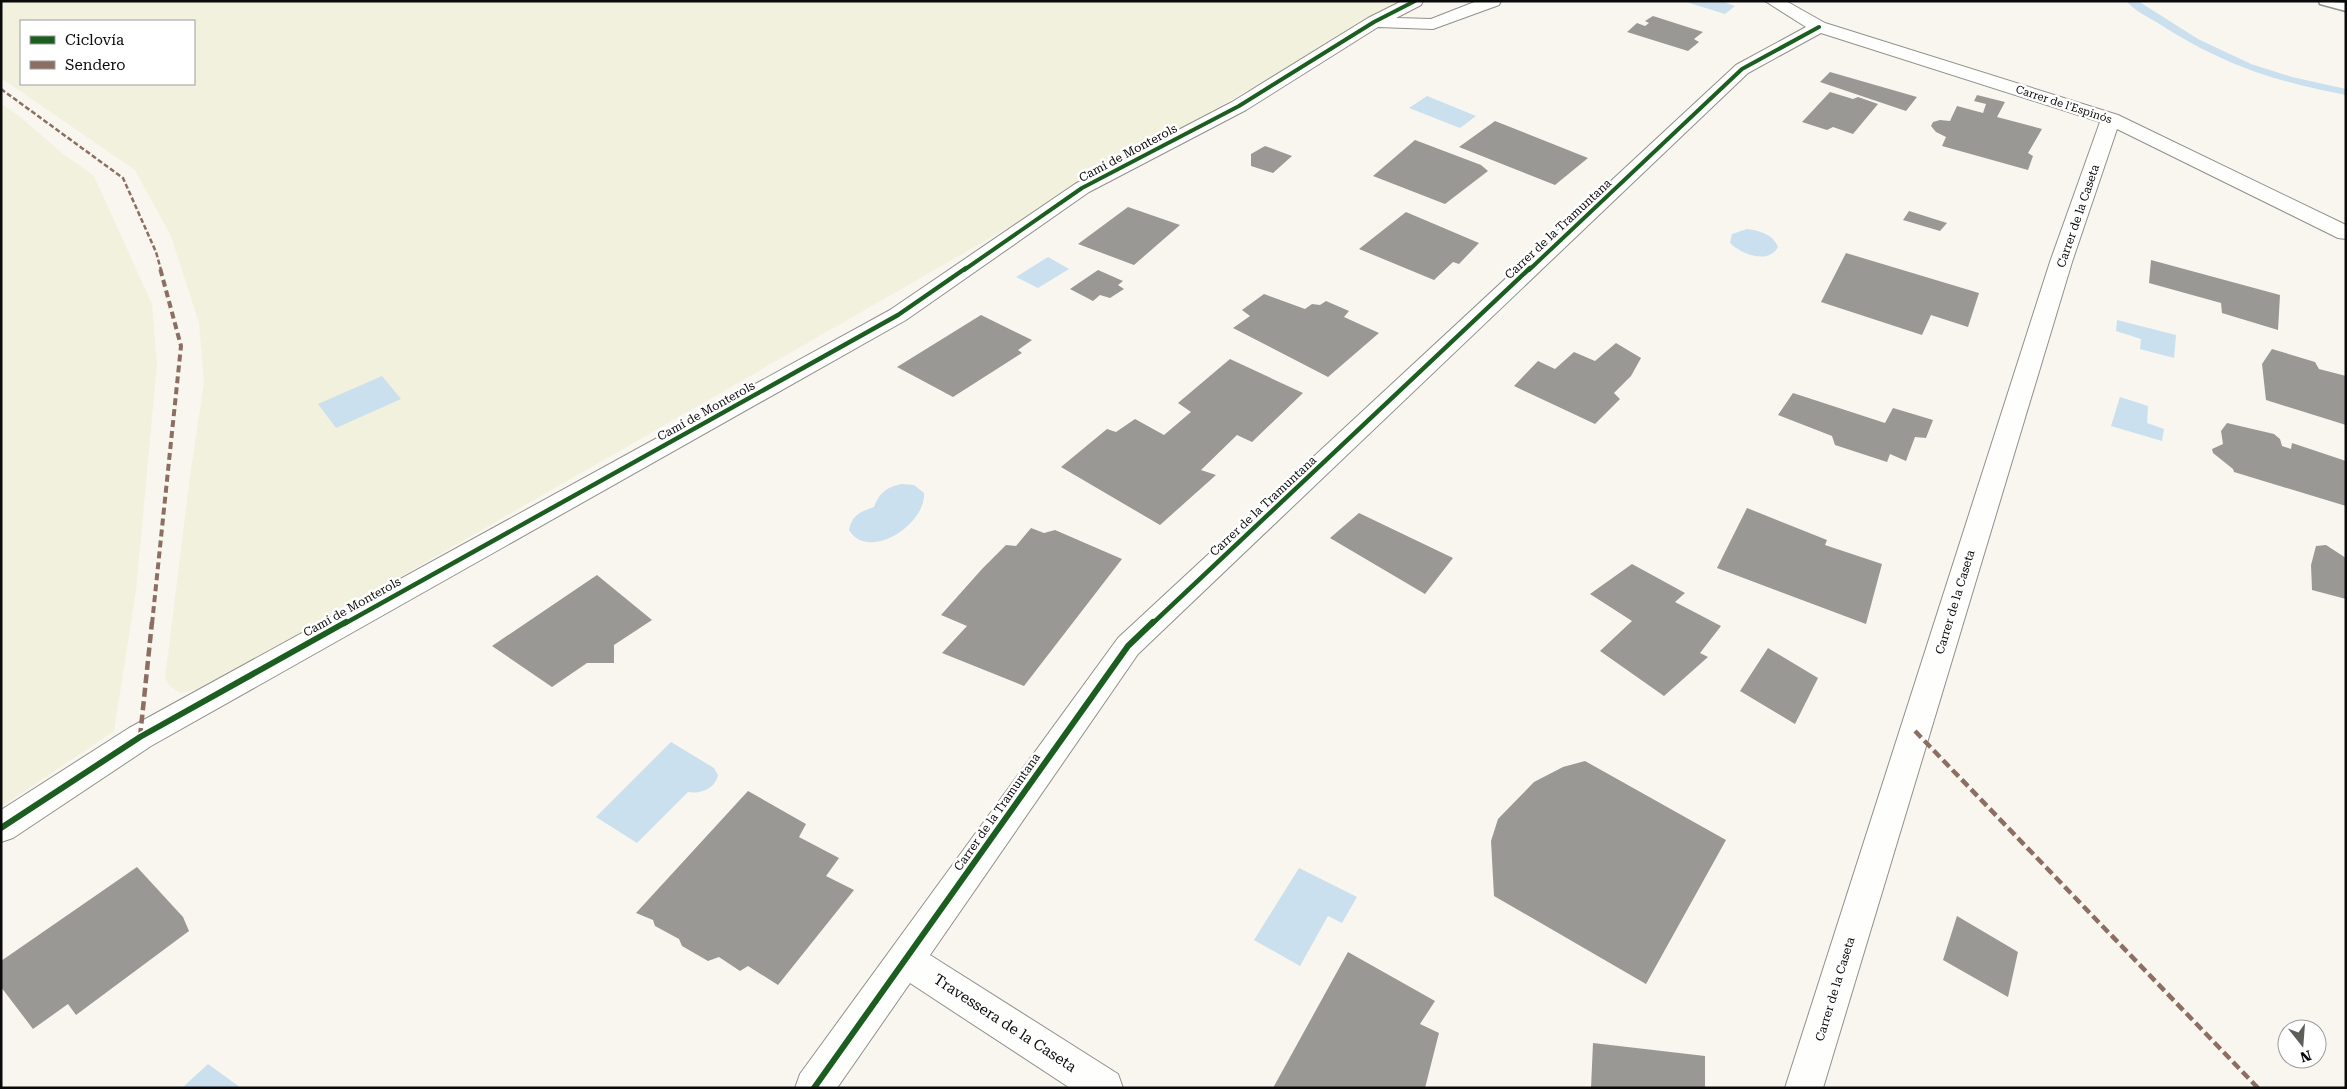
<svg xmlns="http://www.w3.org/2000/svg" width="2347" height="1089" font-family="'Roboto Serif',serif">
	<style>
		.farmland { fill: #f2f1dd; fill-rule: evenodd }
		.water { fill: #cae0ee }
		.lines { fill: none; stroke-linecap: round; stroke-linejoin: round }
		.stream { fill: #cae0ee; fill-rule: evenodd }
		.building { fill: #9a9895 }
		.lane-casing { stroke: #91908d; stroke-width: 3 }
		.street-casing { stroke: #91908d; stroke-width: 2 }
		.lane { fill: #fefefd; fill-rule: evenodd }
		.street { fill: #fefefd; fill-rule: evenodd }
		.quiet-far2 { stroke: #8d6e63; stroke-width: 2.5; stroke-dasharray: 5 2.5; stroke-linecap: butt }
		.quiet-far1 { stroke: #8d6e63; stroke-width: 4; stroke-dasharray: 7 4; stroke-linecap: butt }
		.quiet { stroke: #8d6e63; stroke-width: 4.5; stroke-dasharray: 9 4.5; stroke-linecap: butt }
		.cycleway-far2-casing { stroke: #fff; stroke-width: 5.5 }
		.cycleway-far1-casing { stroke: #fff; stroke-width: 8 }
		.cycleway-casing { stroke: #fff; stroke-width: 9 }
		.cycleway-far2 { stroke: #1b5e20; stroke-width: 4 }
		.cycleway-far1 { stroke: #1b5e20; stroke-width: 4.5 }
		.cycleway { stroke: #1b5e20; stroke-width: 6 }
		.labels { text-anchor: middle; stroke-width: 5; stroke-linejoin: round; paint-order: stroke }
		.far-street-label { font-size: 11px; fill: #0a0a0a; stroke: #fff }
		.street-label { font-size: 12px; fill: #0a0a0a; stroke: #fff }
		.near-street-label { font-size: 15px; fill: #0a0a0a; stroke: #fff }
	</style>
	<rect width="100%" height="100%" fill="#f8f6ef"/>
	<path class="farmland" d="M1 1H1403L252 662 202 688 181 693 171 687 165 679 190 476 204 382 199 323 171 236 135 170 1 78ZM21 21H194V84H21Z
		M1 104 18 115 62 153 94 176 152 304 157 364 136 591 114 731 1 807Z"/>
	<path class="water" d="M1683 1H1721L1735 6 1725 14Z
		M1427 96 1476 116 1460 128 1409 108Z
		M1747 229C1760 231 1773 234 1778 247 1768 265 1741 254 1730 243L1732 234Z
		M1048 257 1069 269 1038 288 1016 277Z
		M2117 320 2176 335 2174 358 2140 349 2141 339 2116 331Z
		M382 376 401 399 336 428 318 404Z
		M2120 397 2148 406 2147 423 2164 429 2162 441 2111 426Z
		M901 484 914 485 924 493C926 525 868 562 849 530 852 515 860 512 874 507 880 492 886 488 901 484Z
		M671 742 714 768 718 775C715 789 701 794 688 792L637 843 596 817Z
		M1299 868 1357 897 1342 923 1328 916 1300 966 1254 940Z
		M208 1064 241 1088H182Z"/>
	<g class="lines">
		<path class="stream" d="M2126 1H2138L2198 39 2251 64 2292 77 2346 89V95C2273 81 2224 65 2161 25 2150 18 2135 11 2126 1Z"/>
	</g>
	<path class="building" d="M1653 16 1703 32 1694 39 1699 42 1688 51 1627 32 1637 23 1645 26 1649 23 1645 21Z
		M1830 72 1917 97 1906 111 1820 82Z
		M1830 92 1853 99 1858 97 1878 104 1853 134 1833 127 1827 130 1802 122Z
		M1977 95 2005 102 1997 117 2042 129 2028 153 2033 156 2028 170 1942 146 1946 137 1936 132 1931 126 1933 122 1940 120 1950 121 1957 106 1983 113 1986 104 1974 101Z
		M1495 121 1588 158 1555 185 1459 147Z
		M1415 140 1481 165 1488 171 1445 204 1373 176Z
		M1265 146 1292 156 1273 173 1251 166V154Z
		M1128 207 1180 225 1134 265 1078 244Z
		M1909 211 1947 223 1940 231 1903 220Z
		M1406 212 1479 243 1459 264 1453 262 1434 280 1359 249Z
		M1846 253 1979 293 1968 327 1931 315 1922 335 1821 302Z
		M2151 260 2280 295 2278 330 2222 313 2221 303 2149 283Z
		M1098 270 1123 281 1118 285 1124 289 1110 298 1100 295 1093 301 1070 289Z
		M1264 294 1305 309 1312 304 1320 305 1326 301 1349 311 1344 317 1379 333 1328 377 1233 328 1250 316 1242 310Z
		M981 315 1032 340 1018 350 1022 353 953 397 897 367Z
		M1616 343 1641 358 1631 376 1614 393 1620 399 1595 424 1514 386 1538 361 1555 369 1574 352 1595 361Z
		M2272 349 2315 362 2319 369 2346 376V425L2266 400 2262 364Z
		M1230 359 1303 393 1252 442 1237 435 1201 470 1216 475 1160 525 1061 467 1107 429 1116 432 1135 419 1164 435 1191 412 1178 403Z
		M1793 393 1885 423 1893 408 1933 420 1926 438 1915 437 1906 461 1890 454 1887 462 1835 445 1832 436 1778 415Z
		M2227 423 2274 434 2280 439 2282 446 2291 449 2292 443 2346 461V506L2234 472 2233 469 2213 453 2212 449 2223 444 2221 431Z
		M1747 508 1827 540 1825 545 1882 564 1866 624 1717 568Z
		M1359 513 1453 558 1425 594 1330 538Z
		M1031 528 1044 533 1055 530 1122 559 1024 686 942 653 967 626 941 615 982 569 1006 545 1016 546Z
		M2326 545 2346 558V599L2312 590 2311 565 2316 546Z
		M1632 564 1685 593 1675 602 1721 626 1700 653 1708 657 1664 696 1600 651 1632 621 1590 594Z
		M597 575 652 620 614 645V663H587L552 687 492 646Z
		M1768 648 1818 678 1795 724 1740 691Z
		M1585 761 1726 840 1646 984 1494 896 1491 841 1498 819 1534 782 1563 767Z
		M748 791 806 824 799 837 839 858 826 876 854 890 778 985 748 966 740 971 719 957 708 961 682 946 679 939 655 926 653 920 636 913Z
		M137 867 183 917 189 931 76 1015 68 1004 33 1029 1 987V961Z
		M1957 916 2018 952 2008 997 1943 960Z
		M1348 952 1435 1001 1420 1024 1439 1033 1425 1088H1273Z
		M1593 1043 1705 1056V1088H1591Z"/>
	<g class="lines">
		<defs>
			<path id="lane" d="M2319 1 2346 3V11L2320 4Z"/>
			<path id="street" d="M1402 1H1423L1421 5 1396 18 1431 19 1477 1H1501L1499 5 1433 29 1378 27 1246 110 1089 192 906 320 151 746 13 838 1 842V810L129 728 890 310 1075 184 1232 102 1368 18Z
				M1765 1H1786L1825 23 2118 115 2346 225V239L2338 238 2117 129 2072 262 1823 1088H1785L2050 262 2100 122 1821 33 1748 73 1138 654 930 955 1118 1074 1123 1088H1070L910 983 837 1088H795L800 1074 1118 638 1736 65 1806 27Z"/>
		</defs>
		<use href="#lane" class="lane-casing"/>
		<use href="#street" class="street-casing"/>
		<use href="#lane" class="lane"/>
		<use href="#street" class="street"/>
		<path class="quiet-far2" d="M1 89 123 178 156 252 161 270"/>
		<path class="quiet-far1" d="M152 624 181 346 160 268"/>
		<path class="quiet" d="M1915 731 2258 1088
			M140 737 152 622"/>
		<defs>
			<path id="cycleway-far2" d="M964 270 1082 188 1239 106 1374 22 1415 1
				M1529 270 1742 69 1819 27"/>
			<path id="cycleway-far1" d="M344 624 898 315 966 268
				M1152 624 1530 268"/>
			<path id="cycleway" d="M1 828 140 737 346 622
				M814 1088 1128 646 1153 622"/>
		</defs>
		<use href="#cycleway-far2" class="cycleway-far2-casing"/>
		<use href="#cycleway-far1" class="cycleway-far1-casing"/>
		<use href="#cycleway" class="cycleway-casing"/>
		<use href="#cycleway-far2" class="cycleway-far2"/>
		<use href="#cycleway-far1" class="cycleway-far1"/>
		<use href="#cycleway" class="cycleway"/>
	</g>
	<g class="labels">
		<g class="far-street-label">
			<text transform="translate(2064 104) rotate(18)" y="4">Carrer de l'Espinós</text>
		</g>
		<g class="street-label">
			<text transform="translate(1128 153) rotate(-28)" y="4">Camí de Monterols</text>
			<text transform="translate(2078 216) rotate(-71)" y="4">Carrer de la Caseta</text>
			<text transform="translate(1558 229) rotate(-43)" y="4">Carrer de la Tramuntana</text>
			<text transform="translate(706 411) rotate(-29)" y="4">Camí de Monterols</text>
			<text transform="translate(1263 506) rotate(-43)" y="4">Carrer de la Tramuntana</text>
			<text transform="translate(1955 602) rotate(-73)" y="4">Carrer de la Caseta</text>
			<text transform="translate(352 607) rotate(-29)" y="4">Camí de Monterols</text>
			<text transform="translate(997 812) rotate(-55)" y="4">Carrer de la Tramuntana</text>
			<text transform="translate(1835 989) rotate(-73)" y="4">Carrer de la Caseta</text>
		</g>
		<g class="near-street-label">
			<text transform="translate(1005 1023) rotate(33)" y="5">Travessera de la Caseta</text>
		</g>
	</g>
	<rect width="2347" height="1089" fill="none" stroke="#0a0a0a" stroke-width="5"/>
	<rect x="20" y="20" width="175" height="65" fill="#ffffff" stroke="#9d9d9d"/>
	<rect x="30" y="36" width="25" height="8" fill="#1b5e20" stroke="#9d9d9d"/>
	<text x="65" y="45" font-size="15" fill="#0a0a0a">Ciclovía</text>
	<rect x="30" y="61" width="25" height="8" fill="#8d6e63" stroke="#9d9d9d"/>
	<text x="65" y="70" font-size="15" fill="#0a0a0a">Sendero</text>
	<g transform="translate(2302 1044) rotate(163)"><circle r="24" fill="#ffffff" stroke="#9d9d9d"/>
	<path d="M0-4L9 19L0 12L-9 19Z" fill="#5d5d5a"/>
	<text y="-8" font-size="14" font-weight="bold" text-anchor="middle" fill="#0a0a0a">N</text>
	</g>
</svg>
